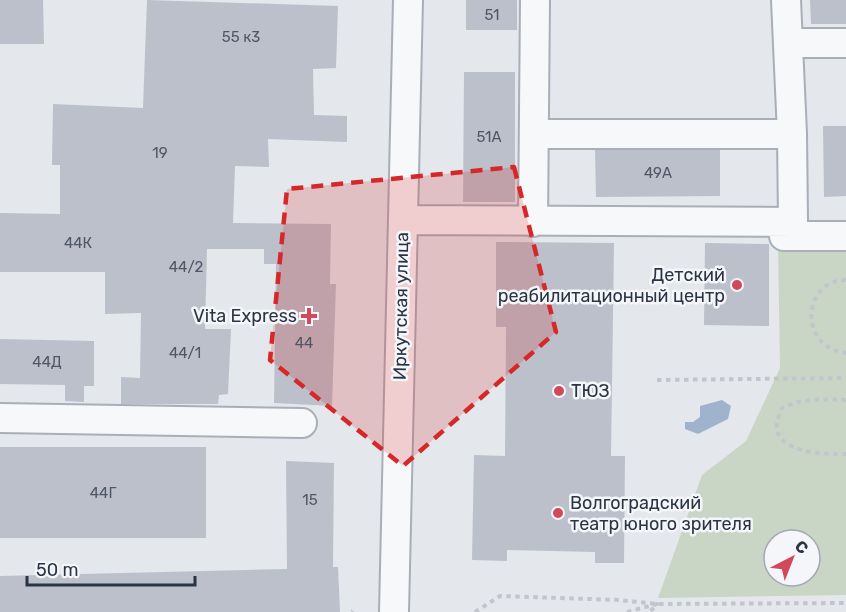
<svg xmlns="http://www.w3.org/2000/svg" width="846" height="612" font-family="Rubik,sans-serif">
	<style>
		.green { fill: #c9d6c5; fill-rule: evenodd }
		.water { fill: #9fb4cc }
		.building { fill: #bbc0ca }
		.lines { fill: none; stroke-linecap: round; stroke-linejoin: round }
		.minor-casing { stroke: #a9aeb7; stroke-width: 32 }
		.path { stroke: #c2c5cb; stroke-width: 4; stroke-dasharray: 4.5 4.5; stroke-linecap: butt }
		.minor { stroke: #f7f8fa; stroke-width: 28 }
		.marked { fill: #d62828; fill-opacity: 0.2; stroke: #d62828; stroke-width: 4.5; stroke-dasharray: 12 8; stroke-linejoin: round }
		.poi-dot { fill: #d1495b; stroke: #f4f6f9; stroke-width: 2 }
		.labels { text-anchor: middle; stroke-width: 5; stroke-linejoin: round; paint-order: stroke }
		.number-label { font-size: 15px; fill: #4f5766 }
		.poi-label { font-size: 18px; fill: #2b3445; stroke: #f4f6f9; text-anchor: end }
		.street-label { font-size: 18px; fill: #2b3445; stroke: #f4f6f9 }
	</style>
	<rect width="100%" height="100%" fill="#e4e7ec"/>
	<path class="green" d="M778 242 846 243V595L658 598 702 475 746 441 780 368ZM774 540H810V576H774Z"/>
	<path class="water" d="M722 400 731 406 728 419 698 434 685 429V422H693L700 417V406Z"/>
	<path class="building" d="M0 0H43L44 44H0Z
		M147 0 338 6 336 68 313 69 314 115 347 116V142L268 139 269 167 235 166 233 223 331 224 330 284H336L332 406 274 403 276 264H264V249H207L205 329H231L228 394 219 395 218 404H121V377L140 378 141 313 105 314V272H0V213L60 214V165H52L53 104 143 108Z
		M466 0H517V30H466Z
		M810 0H846V24H811Z
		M464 72H515V202H463Z
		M823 126H846V196L824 197Z
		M595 150H720V196L596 197Z
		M496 242 614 243 611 456H625L624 563H595V552L507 550V561L472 560 474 455 505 456 506 327H496Z
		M705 243 769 244V326L704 325Z
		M0 339 94 341V386H84V402L65 401V385L0 384Z
		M0 447H206V538H0Z
		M286 461 334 463 333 567H338L340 612H0V576L287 569Z"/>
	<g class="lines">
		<defs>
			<path id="minor" d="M788 43H846
				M535 134H792
				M403 220 793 222 792 134 786 0
				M533 222 535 0
				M792 222 784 236H846
				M0 418 302 423
				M394 612 408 0"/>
		</defs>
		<use href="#minor" class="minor-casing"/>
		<path class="path" d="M846 280C802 280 798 348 846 353
			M657 380 846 378
			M846 400C824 399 802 398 782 408 781 412 778 417 777 421 772 454 825 454 846 454
			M352 612 353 611
			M475 612 500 596 619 600 657 604 846 603
			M627 612 657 604 650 612"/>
		<use href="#minor" class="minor"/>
	</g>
	<path class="marked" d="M514 167 556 332 403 466 270 360 287 189Z"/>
	<g class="poi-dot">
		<circle cx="737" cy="285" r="6"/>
		<path d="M306 307h6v6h6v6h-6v6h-6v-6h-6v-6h6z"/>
		<circle cx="559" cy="391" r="6"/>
		<circle cx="558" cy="513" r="6"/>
	</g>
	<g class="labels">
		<g class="number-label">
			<text x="492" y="20">51</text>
			<text x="241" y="42">55 к3</text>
			<text x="489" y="142">51А</text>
			<text x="160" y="158">19</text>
			<text x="658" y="178">49А</text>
			<text x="78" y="248">44К</text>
			<text x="186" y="272">44/2</text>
			<text x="304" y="348">44</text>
			<text x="185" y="358">44/1</text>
			<text x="47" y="367">44Д</text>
			<text x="103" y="498">44Г</text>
			<text x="310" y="505">15</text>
		</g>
		<g class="poi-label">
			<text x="725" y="281">Детский<tspan x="725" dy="21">реабилитационный центр</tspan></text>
			<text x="297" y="322">Vita Express</text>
			<text x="571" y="397" text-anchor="start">ТЮЗ</text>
			<text x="570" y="509" text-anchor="start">Волгоградский<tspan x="570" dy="21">театр юного зрителя</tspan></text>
		</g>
		<g class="street-label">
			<text transform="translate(401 306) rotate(-89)" y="6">Иркутская улица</text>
		</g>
	</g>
	<g transform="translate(792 558) rotate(42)"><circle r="28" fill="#f4f6f9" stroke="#a4a8b1" stroke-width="1.5"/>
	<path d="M0-4.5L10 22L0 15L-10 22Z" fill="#d1495b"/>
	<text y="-9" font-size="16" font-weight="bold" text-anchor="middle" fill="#2b3445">С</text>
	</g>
	<path d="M27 576v9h168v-9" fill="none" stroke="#2b3445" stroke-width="3"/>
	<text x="36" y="576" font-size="18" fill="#2b3445" stroke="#f4f6f9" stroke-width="4.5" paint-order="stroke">50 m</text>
</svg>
